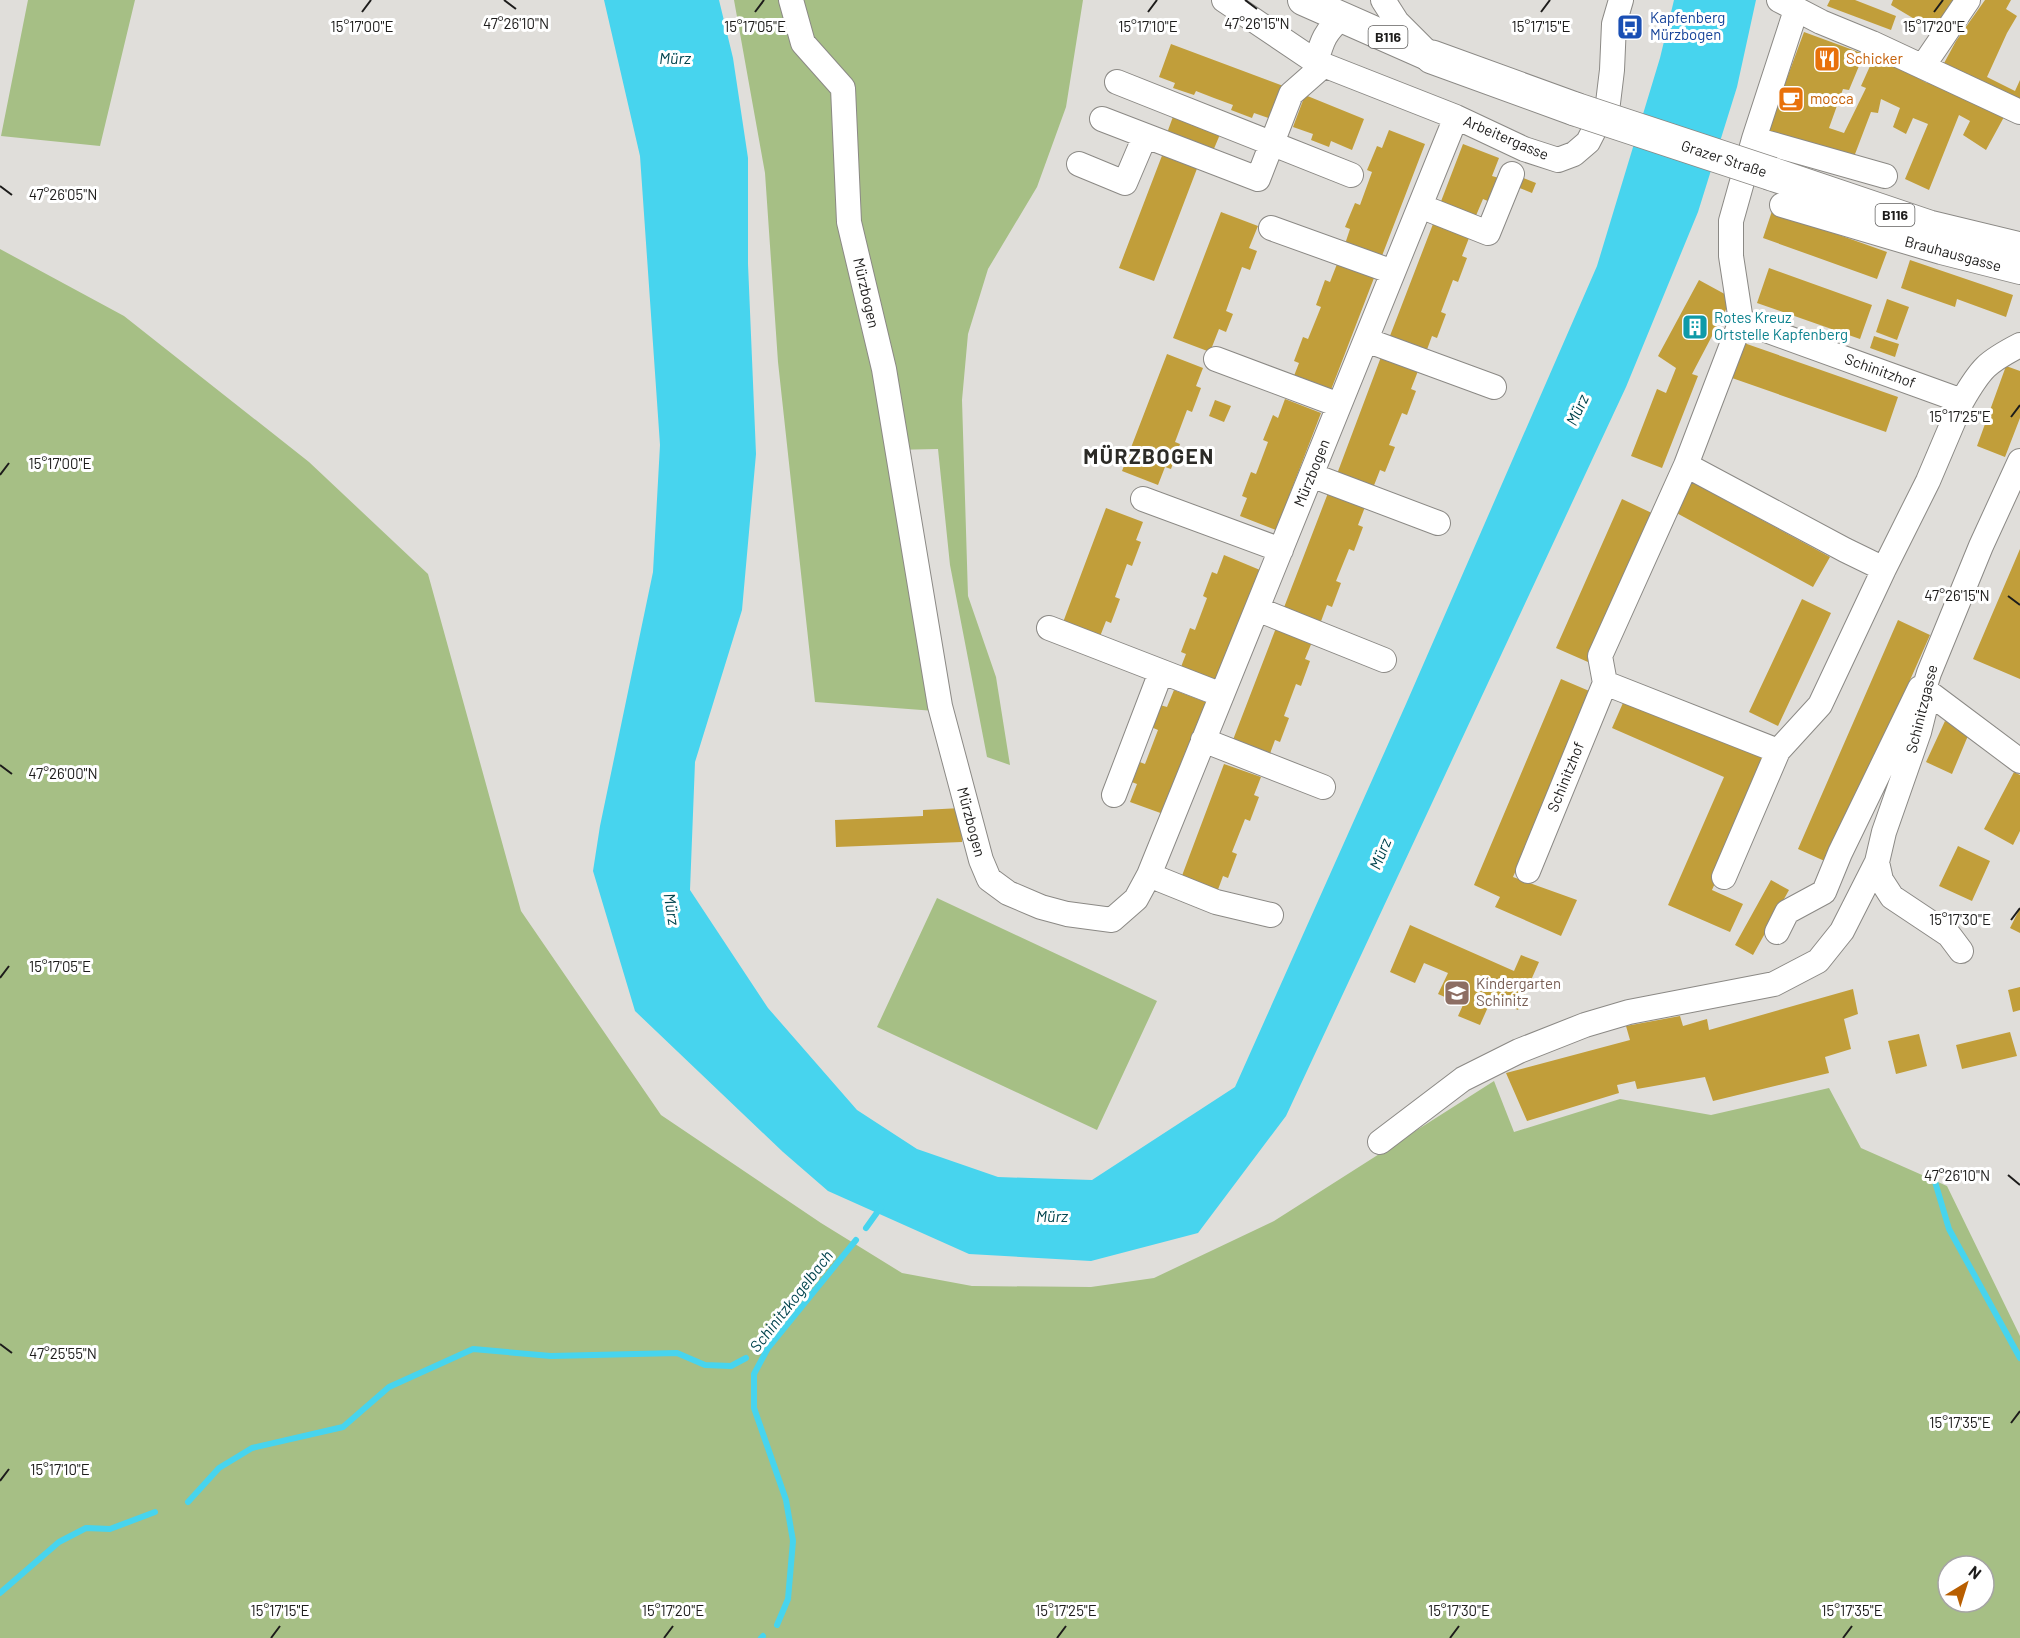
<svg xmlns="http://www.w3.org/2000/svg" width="2020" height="1638" font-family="Barlow,sans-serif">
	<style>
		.green { fill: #a6bf85; fill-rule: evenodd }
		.water { fill: #47d4ee }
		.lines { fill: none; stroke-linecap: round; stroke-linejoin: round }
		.stream { stroke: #47d4ee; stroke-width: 6 }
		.building { fill: #c19e3a }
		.minor-casing { stroke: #8b8985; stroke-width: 26 }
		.major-casing { stroke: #8b8985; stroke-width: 32 }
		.highway-casing { stroke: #8b8985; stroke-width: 35 }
		.minor { stroke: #fff; stroke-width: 24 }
		.major { stroke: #fff; stroke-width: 30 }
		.highway { stroke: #fff; stroke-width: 33 }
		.highway-bridge-casing { stroke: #8b8985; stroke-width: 35; stroke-linecap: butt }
		.highway-bridge { stroke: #fff; stroke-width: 33 }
		.ticks { fill: none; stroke: #1d1c1b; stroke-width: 2 }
		.labels { text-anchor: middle; stroke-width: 6; stroke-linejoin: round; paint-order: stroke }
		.shield { fill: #fff; stroke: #61605f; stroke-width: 1.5 }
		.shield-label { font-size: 14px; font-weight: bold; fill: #1d1c1b }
		.transit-label { font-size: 15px; fill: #164399; stroke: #fff; text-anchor: start }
		.food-label { font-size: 15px; fill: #c56008; stroke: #fff; text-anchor: start }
		.street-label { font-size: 15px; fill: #1d1c1b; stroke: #fff }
		.culture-label { font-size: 15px; fill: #0d838f; stroke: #fff; text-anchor: start }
		.education-label { font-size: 15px; fill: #785e54; stroke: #fff; text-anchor: start }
		.water-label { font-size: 16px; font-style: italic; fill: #02444e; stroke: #fff }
		.district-label { font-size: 21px; font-weight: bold; letter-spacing: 1.5px; fill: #2c2b27; stroke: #fff }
		.ticks-label { font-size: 15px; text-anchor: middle; fill: #1d1c1b; stroke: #fff; stroke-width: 6; stroke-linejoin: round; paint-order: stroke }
	</style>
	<rect width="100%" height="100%" fill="#e0deda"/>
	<path class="green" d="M28 0H135L100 146 1 136Z
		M734 0H1083L1066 107 1037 187 988 269 968 334 962 400 968 596 996 677 1010 765 987 757 950 565 938 449 890 450 935 711 815 702 778 362 765 173Z
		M0 249 124 316 309 462 428 574 521 911 661 1115 821 1223 902 1273 972 1286 1091 1287 1154 1278 1274 1221 1494 1081 1514 1132 1620 1099 1711 1115 1829 1088 1861 1148 1947 1186 2020 1336V1638H0ZM1948 1566H1984V1602H1948Z
		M937 898 1157 1001 1097 1130 877 1027Z"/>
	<path class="water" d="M604 0H719L733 58 748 158V264L756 454 742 610 695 762 690 890 768 1008 857 1110 917 1149 998 1177 1092 1180 1235 1087 1406 704 1597 266 1660 58 1674 0H1756L1737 87 1698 212 1626 387 1286 1116 1198 1233 1091 1261 969 1254 828 1191 783 1152 635 1011 593 871 600 826 653 572 660 445 640 156Z"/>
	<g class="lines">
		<path class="stream" d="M1933 1175 1949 1229 2020 1358
			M866 1228 881 1207
			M188 1502 219 1468 252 1448 343 1427 389 1387 473 1349 551 1356 677 1353 705 1365 731 1366 746 1358
			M0 1593 59 1542 86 1528 110 1529 155 1512
			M777 1625 788 1599 793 1541 786 1500 754 1408V1374L768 1348 856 1240
			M761 1638 763 1636"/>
	</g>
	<path class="building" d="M1830 0H1855L1896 16 1891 30 1827 6Z
		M1893 0H1958L1938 33 1891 5Z
		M1985 0H2011L2006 9 2017 16 2007 33 1987 77 2015 91 2020 80V103L1942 67 1956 41Z
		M1804 32 1864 54 1849 90 1843 89 1829 128 1844 133 1866 88 1861 86 1875 55 1927 83 1930 82 2004 117 1986 150 1963 135 1970 121 1959 115 1929 190 1905 179 1928 124 1913 118 1906 134 1893 127 1900 108 1881 99 1878 113 1871 112 1852 162 1766 135Z
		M1171 44 1286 87 1274 120 1254 113 1252 118 1231 110 1233 105 1214 98 1196 91 1194 95 1173 88 1175 83 1159 77Z
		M1305 95 1364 119 1352 150 1331 141 1329 147 1311 140 1313 134 1293 127Z
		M1174 114 1221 132 1213 151 1167 133Z
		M1389 130 1425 144 1380 261 1344 247 1350 229 1345 227 1355 203 1360 205 1372 172 1367 170 1377 146 1382 148Z
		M1463 144 1499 158 1492 176 1499 178 1490 202 1483 199 1475 218 1440 204Z
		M1163 153 1198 166 1154 281 1119 268Z
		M1521 177 1536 183 1532 193 1517 187Z
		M1772 211 1887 252 1877 279 1763 238Z
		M1221 212 1258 226 1249 248 1257 251 1250 270 1242 267 1226 311 1233 314 1226 332 1219 329 1210 352 1173 338Z
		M1433 224 1469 238 1462 256 1467 258 1458 282 1453 280 1441 312 1446 314 1437 338 1432 336 1425 355 1388 341Z
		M1910 260 2013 295 2006 317 1957 299 1955 307 1901 288Z
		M1337 264 1374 278 1329 395 1292 381 1299 363 1294 361 1303 337 1308 339 1321 307 1316 305 1325 280 1330 282Z
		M1769 268 1872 305 1860 339 1757 303Z
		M1699 280 1732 298 1692 374 1698 376 1662 468 1631 456 1657 389 1666 393 1676 368 1658 356Z
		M1887 299 1909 307 1897 340 1876 332Z
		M1874 336 1899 344 1895 357 1870 348Z
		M1744 343 1898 397 1886 432 1732 378Z
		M1167 354 1203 368 1196 386 1201 388 1192 412 1187 410 1175 442 1180 444 1171 469 1165 467 1158 485 1122 471Z
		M1381 357 1418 371 1411 389 1416 391 1407 415 1402 413 1389 445 1395 447 1385 472 1380 470 1373 488 1337 474Z
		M2006 366 2020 371V418L2005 457 1977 446Z
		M1285 399 1321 413 1276 530 1240 516 1247 498 1242 496 1251 472 1256 474 1268 442 1263 440 1273 415 1278 418Z
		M1215 400 1231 406 1224 422 1209 416Z
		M1687 479 1830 557 1813 587 1671 510Z
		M1328 493 1365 507 1358 525 1363 527 1354 551 1349 549 1336 581 1341 583 1332 607 1327 605 1320 624 1283 610Z
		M1622 499 1654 514 1588 662 1556 648Z
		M1106 508 1143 522 1136 540 1141 542 1132 566 1127 564 1115 597 1120 599 1111 623 1106 621 1099 639 1062 625Z
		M2020 549V679L1973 659Z
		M1224 555 1260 570 1215 686 1179 672 1186 654 1181 652 1190 628 1195 630 1207 598 1203 596 1212 572 1217 574Z
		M1802 599 1831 613 1778 726 1749 712Z
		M1898 620 1930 635 1829 863 1798 849Z
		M1276 628 1312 642 1305 659 1310 661 1301 686 1296 684 1284 716 1289 718 1280 742 1275 740 1268 759 1231 745Z
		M1561 679 1594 693 1513 877 1577 900 1561 936 1495 907 1500 897 1474 885Z
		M1174 690 1208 703 1166 815 1130 802 1137 784 1129 781 1137 761 1145 764 1158 730 1151 727 1160 705 1167 707Z
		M1626 696 1769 759 1712 890 1743 904 1730 932 1668 905 1724 777 1612 728Z
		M1945 721 1970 731 1952 774 1926 762Z
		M1224 764 1261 777 1254 795 1259 797 1250 821 1245 819 1232 852 1237 854 1228 878 1223 876 1216 895 1180 881Z
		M2014 772 2020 775V831L2013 845 1984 829Z
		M961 808 962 842 836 847 835 820 923 816V810Z
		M1958 846 1990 861 1972 901 1939 886Z
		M1771 880 1789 890 1753 955 1735 945Z
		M2020 908V933L2010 928Z
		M1410 925 1514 971 1521 955 1539 962 1518 1010 1492 998 1480 1025 1458 1016 1463 1005 1438 994 1448 973 1424 963 1415 983 1390 972Z
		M2020 987V1010L2013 1012 2008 990Z
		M1853 989 1858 1014 1844 1019 1851 1049 1825 1057 1829 1073 1713 1101 1705 1077 1637 1089 1635 1081 1617 1085 1619 1093 1527 1121 1506 1073 1630 1040 1626 1026 1680 1016 1683 1026 1707 1019 1709 1030Z
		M2010 1032 2017 1056 1962 1069 1956 1045Z
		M1919 1034 1927 1066 1896 1074 1888 1041Z"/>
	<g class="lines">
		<defs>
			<path id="minor" d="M791 0 803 43 843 88 849 222 884 369 940 706 981 860 989 879 1008 893 1041 907 1067 914 1112 920 1136 899 1149 875 1456 117
				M1224 0 1316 62 1456 117 1524 149 1558 160 1574 154 1588 142 1608 103 1612 70 1614 24 1621 0
				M1383 0 1397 22 1426 51
				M1779 0 1821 22 1872 43 2020 112
				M1316 62C1322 41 1325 31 1343 17
				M1923 66 1968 0
				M1117 82 1351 175
				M1102 119 1258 179 1291 94 1324 65
				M1754 139 1885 176
				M1079 164 1125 183 1145 136
				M1782 205 1941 252 2020 272
				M1420 206 1488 233 1512 174
				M1271 228 1393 272
				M1741 321 1686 465 1600 656 1605 683 1778 751
				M1741 321 1731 256V221L1754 139 1796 10
				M1741 321 1962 401C1981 368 1987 362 2020 345
				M1366 340 1494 387
				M1216 359 1339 405
				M1686 465 1845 550 1884 569
				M1311 475 1438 523
				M1143 499 1281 550
				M1257 609 1384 660
				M1049 628 1222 695
				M1924 689 2020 761
				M1203 740 1323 787
				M1114 795 1161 672
				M1877 862 1881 880 1892 897 1949 935 1961 951
				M1528 871 1605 683
				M1149 875 1216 902 1271 915
				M1724 877 1778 751 1820 705 1884 569 1928 481 1962 401
				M1777 932 1787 912 1824 892 1840 853 1920 688
				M1380 1142 1463 1079 1519 1051 1585 1025 1629 1012 1774 984 1818 961 1842 931 1877 862 1884 832 1919 732 1926 704 1924 689 1929 673 1981 546 2020 461"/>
			<path id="major" d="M1303 0 1432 57"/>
			<path id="highway" d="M1432 57 1575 109
				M1772 174 1929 227 2020 249"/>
		</defs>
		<use href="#minor" class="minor-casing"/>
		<use href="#major" class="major-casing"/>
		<use href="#highway" class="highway-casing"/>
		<use href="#minor" class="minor"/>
		<use href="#major" class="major"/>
		<use href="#highway" class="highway"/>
		<defs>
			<path id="highway-bridge" d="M1575 109 1772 174"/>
		</defs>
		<use href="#highway-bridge" class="highway-bridge-casing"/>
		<use href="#highway-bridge" class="highway-bridge"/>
	</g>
	<path class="ticks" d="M504 0 516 9M1245 0 1257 9M362 12 371 0M755 12 764 0M1148 12 1157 0M1541 12 1550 0M1934 12 1943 0M0 186 12 195M2011 417 2020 405M0 475 9 463M2008 596 2020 605M0 765 12 774M2011 920 2020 908M0 978 9 966M2008 1175 2020 1185M0 1344 12 1353M2011 1423 2020 1411M0 1481 9 1469M271 1638 280 1626M664 1638 673 1626M1057 1638 1066 1626M1450 1638 1459 1626M1843 1638 1852 1626"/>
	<defs>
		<symbol id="bus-square" viewBox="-11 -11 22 22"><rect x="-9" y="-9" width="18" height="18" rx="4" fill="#1a4fb4" stroke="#fff"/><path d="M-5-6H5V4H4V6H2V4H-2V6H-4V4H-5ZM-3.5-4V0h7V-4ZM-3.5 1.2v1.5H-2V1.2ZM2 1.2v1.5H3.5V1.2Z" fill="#fff"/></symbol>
		<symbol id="restaurant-square" viewBox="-11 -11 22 22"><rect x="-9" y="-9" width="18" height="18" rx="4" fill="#e8710a" stroke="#fff"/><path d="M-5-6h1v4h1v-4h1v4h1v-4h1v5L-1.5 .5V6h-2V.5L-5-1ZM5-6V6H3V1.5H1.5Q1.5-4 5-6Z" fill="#fff"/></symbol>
		<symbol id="cafe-square" viewBox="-11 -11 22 22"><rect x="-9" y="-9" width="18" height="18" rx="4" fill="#e8710a" stroke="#fff"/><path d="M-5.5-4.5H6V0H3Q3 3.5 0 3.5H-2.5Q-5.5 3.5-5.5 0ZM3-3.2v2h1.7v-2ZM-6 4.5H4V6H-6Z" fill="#fff"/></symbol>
		<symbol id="building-square" viewBox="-11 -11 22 22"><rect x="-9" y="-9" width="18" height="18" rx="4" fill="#0f9aa8" stroke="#fff"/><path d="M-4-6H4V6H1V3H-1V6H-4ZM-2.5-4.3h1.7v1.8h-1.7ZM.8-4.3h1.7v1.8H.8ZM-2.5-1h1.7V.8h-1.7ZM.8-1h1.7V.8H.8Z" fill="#fff"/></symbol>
		<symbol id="school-square" viewBox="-11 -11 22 22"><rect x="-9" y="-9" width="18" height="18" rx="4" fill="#8d6e63" stroke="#fff"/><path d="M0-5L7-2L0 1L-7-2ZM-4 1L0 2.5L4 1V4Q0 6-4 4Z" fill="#fff"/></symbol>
	</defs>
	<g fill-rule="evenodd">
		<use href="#bus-square" x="1615" y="12" width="30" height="30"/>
		<use href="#restaurant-square" x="1812" y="44" width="30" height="30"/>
		<use href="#cafe-square" x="1776" y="84" width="30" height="30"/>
		<use href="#building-square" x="1680" y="312" width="30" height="30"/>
		<use href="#school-square" x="1442" y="978" width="30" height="30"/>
	</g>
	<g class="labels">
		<g class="shield">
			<rect x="1368.5" y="26" width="39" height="22" rx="4.5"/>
			<rect x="1875.5" y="204" width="39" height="22" rx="4.5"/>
		</g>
		<g class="shield-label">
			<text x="1388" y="42">B116</text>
			<text x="1895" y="220">B116</text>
		</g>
		<g class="transit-label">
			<text x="1650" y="23">Kapfenberg<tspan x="1650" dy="17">Mürzbogen</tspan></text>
		</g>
		<g class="food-label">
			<text x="1846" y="64">Schicker</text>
			<text x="1810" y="104">mocca</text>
		</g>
		<g class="street-label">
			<text transform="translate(1506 138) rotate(23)" y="5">Arbeitergasse</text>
			<text transform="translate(1724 159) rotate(18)" y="5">Grazer Straße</text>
			<text transform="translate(1953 254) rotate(15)" y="5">Brauhausgasse</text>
			<text transform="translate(866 293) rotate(77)" y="5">Mürzbogen</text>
			<text transform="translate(1880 371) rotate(20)" y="5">Schinitzhof</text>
			<text transform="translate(1312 473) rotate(-68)" y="5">Mürzbogen</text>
			<text transform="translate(1922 709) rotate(-76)" y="5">Schinitzgasse</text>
			<text transform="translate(1566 777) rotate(-68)" y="5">Schinitzhof</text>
			<text transform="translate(971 822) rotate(75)" y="5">Mürzbogen</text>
		</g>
		<g class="culture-label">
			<text x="1714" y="323">Rotes Kreuz<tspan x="1714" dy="17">Ortstelle Kapfenberg</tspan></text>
		</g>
		<g class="education-label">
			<text x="1476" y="989">Kindergarten<tspan x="1476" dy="17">Schinitz</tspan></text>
		</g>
		<g class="water-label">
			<text x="675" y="64">Mürz</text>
			<text transform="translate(1577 410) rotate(-65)" y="6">Mürz</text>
			<text transform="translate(1380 854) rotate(-68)" y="6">Mürz</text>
			<text transform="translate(672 909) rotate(81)" y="6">Mürz</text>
			<text x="1052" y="1222">Mürz</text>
			<text transform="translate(791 1301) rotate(-52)" y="6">Schinitzkogelbach</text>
		</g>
		<g class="district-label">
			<text x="1149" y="464">MÜRZBOGEN</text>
		</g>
	</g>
	<g class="ticks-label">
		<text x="516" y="29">47°26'10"N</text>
		<text x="1257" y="29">47°26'15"N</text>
		<text x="362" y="32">15°17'00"E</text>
		<text x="1541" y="32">15°17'15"E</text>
		<text x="1934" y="32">15°17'20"E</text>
		<text x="755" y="32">15°17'05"E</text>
		<text x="1148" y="32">15°17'10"E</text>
		<text x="63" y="200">47°26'05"N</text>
		<text x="1960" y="422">15°17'25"E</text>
		<text x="60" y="469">15°17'00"E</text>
		<text x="1957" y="601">47°26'15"N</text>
		<text x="63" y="779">47°26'00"N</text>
		<text x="1960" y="925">15°17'30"E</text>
		<text x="60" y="972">15°17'05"E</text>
		<text x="1957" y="1181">47°26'10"N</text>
		<text x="63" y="1359">47°25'55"N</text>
		<text x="1960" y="1428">15°17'35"E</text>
		<text x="60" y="1475">15°17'10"E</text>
		<text x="280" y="1616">15°17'15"E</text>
		<text x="673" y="1616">15°17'20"E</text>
		<text x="1066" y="1616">15°17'25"E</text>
		<text x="1459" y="1616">15°17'30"E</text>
		<text x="1852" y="1616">15°17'35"E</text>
	</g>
	<g transform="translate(1966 1584) rotate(38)"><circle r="28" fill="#ffffff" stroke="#a5a4a4" stroke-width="1.5"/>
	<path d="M0-4.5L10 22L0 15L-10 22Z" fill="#b85e00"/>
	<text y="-9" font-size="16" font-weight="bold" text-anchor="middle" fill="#1d1c1b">N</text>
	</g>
</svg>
